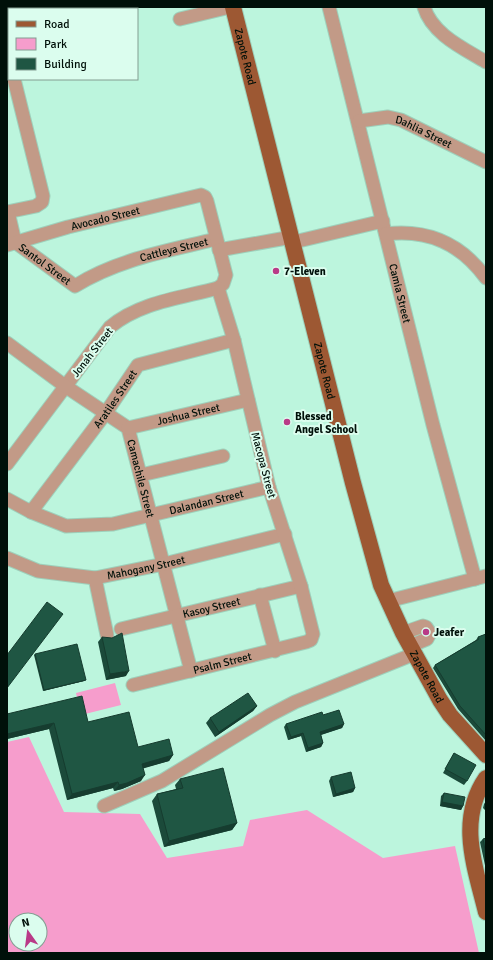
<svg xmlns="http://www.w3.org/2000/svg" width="493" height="960" font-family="Signika,sans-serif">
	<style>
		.green { fill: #f69dcc; fill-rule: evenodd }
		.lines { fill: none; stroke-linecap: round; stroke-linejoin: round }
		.minor-casing { stroke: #9ed0bb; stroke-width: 15 }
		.major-casing { stroke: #9ed0bb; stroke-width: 18 }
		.minor { stroke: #c29a87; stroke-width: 13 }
		.major { stroke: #9d5833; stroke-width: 16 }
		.wall { fill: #1b4a3a }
		.shaded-wall { fill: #163c2f }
		.building { fill: #1f5643; stroke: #163c2f }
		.poi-dot { fill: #b93a87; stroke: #dbfdee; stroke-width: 1.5 }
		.labels { text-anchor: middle; stroke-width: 4; stroke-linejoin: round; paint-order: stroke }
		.street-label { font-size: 11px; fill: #001009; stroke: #dbfdee }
		.poi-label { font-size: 11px; font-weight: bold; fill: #001009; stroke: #dbfdee; text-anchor: start }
	</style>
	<rect width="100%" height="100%" fill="#bcf5dd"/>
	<path class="green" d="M115 683 121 705 81 715 76 693Z
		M29 737 64 812 140 814 167 858 243 846 250 820 307 810 383 858 455 846 479 953H7V742ZM16 920H40V944H16Z"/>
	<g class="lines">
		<defs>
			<g id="minor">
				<path id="s1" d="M329 7 433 425 475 579"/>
				<path d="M424 7C432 34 463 48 486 62"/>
				<path d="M180 19 230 7"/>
				<path d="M7 52 9 60"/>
				<path id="s2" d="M359 121 388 117 401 120 486 162"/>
				<path d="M7 212 36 206 42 202 43 196 14 79"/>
				<path id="s3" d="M8 212 15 242 75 286C118 259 168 251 216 239"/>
				<path d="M386 234C429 229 461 244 486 278"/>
				<path d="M294 242 383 221"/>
				<path id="s4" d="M7 245 68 227 201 195 205 197 207 201 226 275 223 284 218 288C181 298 140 302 110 327L7 464"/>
				<path d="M219 250 292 237"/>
				<path id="s5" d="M7 343 65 386 128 428 191 671"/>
				<path id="s6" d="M128 428 248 400"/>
				<path d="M141 475 223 456"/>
				<path id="s7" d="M7 499 31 512 66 526 113 524 269 487"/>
				<path id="s8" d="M31 512 105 414 138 365 234 340"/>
				<path id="s9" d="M7 558 38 571 95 578 164 564 285 534"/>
				<path d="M95 578 107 635"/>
				<path d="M260 595 275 651"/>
				<path d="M388 601 486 576"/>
				<path id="s10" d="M121 629 301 586"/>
				<path d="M403 633 423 626 426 627 430 633 427 639 410 646"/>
				<path id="s11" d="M133 685 306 642 311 640 313 634 301 586 269 487 234 340 218 288"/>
				<path d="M104 806 162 781 270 715 295 702 414 654"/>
			</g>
			<g id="major">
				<path id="s12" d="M233 7 353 483 381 585 403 633 440 700 450 715 486 755"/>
				<path d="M486 778C457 820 475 867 486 912"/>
			</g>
		</defs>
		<use href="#minor" class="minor-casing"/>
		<use href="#major" class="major-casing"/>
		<use href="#minor" class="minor"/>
		<use href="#major" class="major"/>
	</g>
	<path class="wall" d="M486 634V741L458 709 433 668 435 665 476 640 478 637Z
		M102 637 126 676 106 680 98 642Z
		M35 654 86 680 84 681 43 691 34 655Z
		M257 706 253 711 215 737 206 723 210 718Z
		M7 714 88 722 138 747 173 755 169 761 143 768 141 781 122 789 114 791 113 788 67 800 49 729 7 739Z
		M323 715 344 724 342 728 321 735 323 743 321 747 306 752 301 736 288 740 284 727 286 724Z
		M454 753 467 781 464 785 443 773Z
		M331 777 355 788 353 792 333 797 329 781Z
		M180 779 237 823 232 830 164 847 152 801 157 794 176 789 175 785Z
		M444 793 463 806 461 810 440 806 441 796Z
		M486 801V811L483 808 484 804Z
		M486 838V870L480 842 483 839Z"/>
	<path class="shaded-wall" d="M129 671 126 676 106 680 110 674Z
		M86 680 84 681 43 691 44 690Z
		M257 706 253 711 215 737 219 732Z
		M54 723 49 729 7 739V734Z
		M344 724 342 728 317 736 320 732Z
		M303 733 301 736 288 740 291 737Z
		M323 743 321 747 306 752 308 748Z
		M173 755 169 761 138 770 142 764Z
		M145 775 141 781 122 789 114 791 119 785Z
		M118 782 113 788 67 800 72 794Z
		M355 788 353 792 333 797 336 794Z
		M442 802 463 806 461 810 440 806Z
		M237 823 232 830 164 847 169 841Z"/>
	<path class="building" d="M47 602 63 614 7 688V655Z
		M122 633 129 671 110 674 102 637 112 638Z
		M486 634V735L460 706 435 665 479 639 478 637Z
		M77 644 86 680 44 690 35 654Z
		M248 693 257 706 219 732 210 718Z
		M82 696 88 722 129 712 138 747 169 739 173 755 142 764 145 775 127 783 119 785 118 782 72 794 54 723 7 734V714Z
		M339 710 344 724 320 732 323 743 308 748 303 733 291 737 286 724 322 712 323 715Z
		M454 753 476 765 467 781 445 769Z
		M223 768 237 823 169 841 157 794 183 788 180 779Z
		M351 772 355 788 336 794 331 777Z
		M444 793 465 797 463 806 442 802Z
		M486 838V855L483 839Z"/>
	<g class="poi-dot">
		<circle cx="276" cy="271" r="4"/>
		<circle cx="287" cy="422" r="4"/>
		<circle cx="426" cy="632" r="4"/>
	</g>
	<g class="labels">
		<g class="street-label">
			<text dy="4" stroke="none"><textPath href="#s12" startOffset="51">Zapote Road</textPath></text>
			<text dy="4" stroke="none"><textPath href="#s2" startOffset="68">Dahlia Street</textPath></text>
			<text dy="4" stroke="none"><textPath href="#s4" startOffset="102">Avocado Street</textPath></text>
			<text dy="4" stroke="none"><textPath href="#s3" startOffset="211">Cattleya Street</textPath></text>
			<text dy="4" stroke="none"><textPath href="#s3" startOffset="68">Santol Street</textPath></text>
			<text dy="4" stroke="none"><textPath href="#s1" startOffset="295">Camia Street</textPath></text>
			<text transform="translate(92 352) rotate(-52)" y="4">Jonah Street</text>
			<text dy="4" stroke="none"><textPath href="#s12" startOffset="375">Zapote Road</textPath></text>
			<text dy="4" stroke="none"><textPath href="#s8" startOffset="141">Aratiles Street</textPath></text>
			<text dy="4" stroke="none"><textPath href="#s6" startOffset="62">Joshua Street</textPath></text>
			<text transform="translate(264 465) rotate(75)" y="4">Macopa Street</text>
			<text dy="4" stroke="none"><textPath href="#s5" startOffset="200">Camachile Street</textPath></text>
			<text dy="4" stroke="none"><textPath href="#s7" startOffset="208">Dalandan Street</textPath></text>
			<text dy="4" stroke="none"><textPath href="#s9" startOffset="143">Mahogany Street</textPath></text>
			<text dy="4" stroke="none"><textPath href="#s10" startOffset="93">Kasoy Street</textPath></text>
			<text dy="4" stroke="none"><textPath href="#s11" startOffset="92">Psalm Street</textPath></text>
			<text dy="4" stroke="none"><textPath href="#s12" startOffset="699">Zapote Road</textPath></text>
		</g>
		<g class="poi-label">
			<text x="284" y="275">7-Eleven</text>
			<text x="295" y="420">Blessed<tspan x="295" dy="13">Angel School</tspan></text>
			<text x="434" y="636">Jeafer</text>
		</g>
	</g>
	<rect width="493" height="960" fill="none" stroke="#001009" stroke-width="16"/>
	<rect x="8" y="8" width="130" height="72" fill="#dbfdee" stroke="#839e92"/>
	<rect x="16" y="21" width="20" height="6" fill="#9d5833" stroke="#839e92"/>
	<text x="44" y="28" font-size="12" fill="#001009">Road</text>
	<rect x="16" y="38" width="20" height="12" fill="#f69dcc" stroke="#839e92"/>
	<text x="44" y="48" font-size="12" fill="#001009">Park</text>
	<rect x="16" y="58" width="20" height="12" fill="#1f5643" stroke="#839e92"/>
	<text x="44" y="68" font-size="12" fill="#001009">Building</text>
	<g transform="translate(28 932) rotate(346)"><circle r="19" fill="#dbfdee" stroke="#839e92"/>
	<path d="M0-3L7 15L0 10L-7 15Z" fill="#b93a87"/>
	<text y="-6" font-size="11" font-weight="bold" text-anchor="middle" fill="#001009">N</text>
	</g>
</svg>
